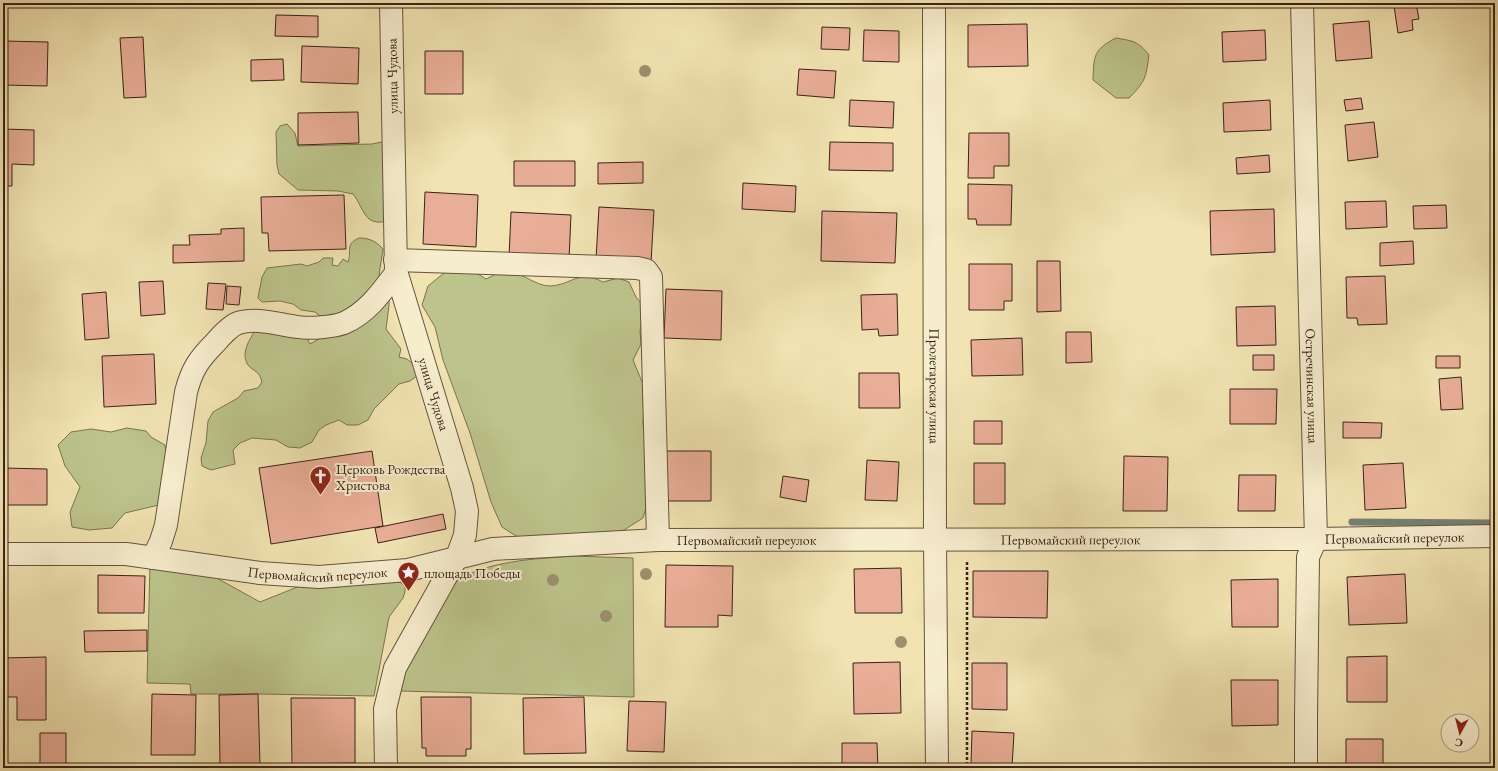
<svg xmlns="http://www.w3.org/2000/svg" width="1498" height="771" font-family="'EB Garamond',serif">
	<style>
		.green { fill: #bcc48b; stroke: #7c7352 }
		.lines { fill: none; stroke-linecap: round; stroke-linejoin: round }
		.stream { stroke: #758073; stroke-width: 7 }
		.building { fill: #e9ae97; stroke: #3b2219 }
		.minor-casing { stroke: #68523f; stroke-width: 24 }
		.path { stroke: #3b2219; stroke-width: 2.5; stroke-dasharray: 3 2; stroke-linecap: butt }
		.minor { stroke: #f6edcd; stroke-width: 22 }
		.tree { fill: #9e8f6e }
		.labels { text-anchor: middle; stroke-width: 4; stroke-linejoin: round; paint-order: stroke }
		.street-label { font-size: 14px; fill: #3b2219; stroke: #f6edcd }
		.poi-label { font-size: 14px; fill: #3b2219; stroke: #f6edcd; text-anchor: start }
	</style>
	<rect width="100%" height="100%" fill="#f1e4b2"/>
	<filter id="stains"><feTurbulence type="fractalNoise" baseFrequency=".005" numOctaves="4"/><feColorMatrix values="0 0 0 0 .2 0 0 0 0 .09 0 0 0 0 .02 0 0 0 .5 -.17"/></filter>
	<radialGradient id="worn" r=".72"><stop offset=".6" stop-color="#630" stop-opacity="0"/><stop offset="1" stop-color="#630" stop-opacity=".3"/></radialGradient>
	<path class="green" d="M1116 38C1133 41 1138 41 1149 55 1146 78 1145 82 1129 98H1116L1093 80C1094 56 1093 50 1116 38Z
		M287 124 295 133 298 146 372 144 382 142 385 140 387 221C364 227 364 208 353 194L338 191 298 190 279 174 277 165 276 132 280 126Z
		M359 238C369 238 376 241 383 249L379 275 382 284 389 294V305L386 329 401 349 399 357 407 359 417 367V376L410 381 399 384 374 409 368 420 358 425H347L339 420 326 425 319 430 312 442 300 448 288 447 276 440 252 438 240 443 233 450 235 464 211 470 202 466 201 458 206 443 208 421 213 412 238 398 244 391 258 388 262 382C259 370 254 372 248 365 240 353 250 339 256 329L304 332 310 344 326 335 325 320 315 312 301 310 293 304 280 301 262 302 258 298 262 277 267 268 301 264 307 266 319 262 323 258H333L332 265 338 266 343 259 348 262C352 250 345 244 359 238Z
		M459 270 478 274 486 279C491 277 498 272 503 272 521 270 534 286 550 286 572 285 578 269 603 282L618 278 629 282 636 297 646 309 640 330 641 344 633 360 645 389 643 423 649 461 650 494 643 518 624 530 603 536 543 540 516 536 502 527 491 502 470 433 443 360 435 327 422 305 428 286 444 273Z
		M127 428 146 431 151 437 165 445 168 465 163 504 125 513 112 528 89 530 72 527 70 512 80 487 65 466 58 445 71 432 91 429 111 432Z
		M574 556 633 558 634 697 399 691 408 664 454 582C490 560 534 559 574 556Z
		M150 564 213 576 260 602 305 584 337 587 393 580 400 582 405 586V592L403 598 389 617 374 696 258 694H191L190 684 147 683Z"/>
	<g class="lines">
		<path class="stream" d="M1352 522 1495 523"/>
	</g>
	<path class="building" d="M306 3H347L306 5Z
		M427 3H475V6L427 5Z
		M1416 3 1419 19 1412 20 1413 30 1398 33 1394 6Z
		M276 15 318 16V37L275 36Z
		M1369 21 1372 58 1336 61 1333 24Z
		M1027 24 1028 66 968 67V25Z
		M822 27 850 28 849 50 821 49Z
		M864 30 899 31V62L863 61Z
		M1265 30 1266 60 1223 62 1222 32Z
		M143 37 146 97 124 98 120 38Z
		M4 41 48 42 47 86 3 85Z
		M302 46 359 48 358 84 301 82Z
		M425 51H463V94H425Z
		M283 59 284 80 251 81V60Z
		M799 69 836 71 834 98 797 95Z
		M1361 98 1363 109 1346 111 1344 100Z
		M850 100 894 102 893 128 849 126Z
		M1270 100 1271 130 1224 132 1223 103Z
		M358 112 359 143 298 145V113Z
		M1374 122 1378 157 1348 161 1345 125Z
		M3 129 34 130V165L12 164V186H3Z
		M969 133H1009V166H994V178H968Z
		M830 142 893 143V171L829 170Z
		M1269 155 1270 172 1237 174 1236 158Z
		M514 161H575V186H514Z
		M643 162V183L598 184V163Z
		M743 183 796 186 795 212 742 209Z
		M968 184 1012 185 1011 225H977L976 219H968Z
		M425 192 478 195 476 247 423 244Z
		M344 195 346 249 269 251 268 233H262L261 197Z
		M1386 201 1387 227 1346 229 1345 202Z
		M1446 205 1447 228 1414 229 1413 206Z
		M599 207 654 210 651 263 596 259Z
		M1274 209 1275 252 1211 255 1210 211Z
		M822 211 897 213 895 263 821 261Z
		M511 212 571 215 569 260 509 257Z
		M244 228V261L173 263V245H190L189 235 221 234V229Z
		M1413 241 1414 264 1380 266V243Z
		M1037 261H1060L1061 311 1037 312Z
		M969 264H1012V301H1004V310H969Z
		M1385 276 1387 324 1358 325 1357 318H1347L1346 277Z
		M163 281 165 314 141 316 139 282Z
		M208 283 226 284 223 310 206 309Z
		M227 286 241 287 239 305 226 304Z
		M666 289 722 291 721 340 664 338Z
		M106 292 109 338 85 340 82 294Z
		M897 294 898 335 879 336 878 329 862 330 861 295Z
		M1275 306 1276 345 1237 346 1236 307Z
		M1066 332H1091L1092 362 1066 363Z
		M1022 338 1023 375 972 376 971 340Z
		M154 354 156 404 104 407 102 356Z
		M1253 355H1274V370H1253Z
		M1436 356H1460V368H1436Z
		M859 373H899L900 408H859Z
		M1461 377 1463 409 1441 410 1439 379Z
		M1230 389H1277L1276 424H1230Z
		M974 421H1002V444H974Z
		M1343 422 1382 423 1381 438H1343Z
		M372 451 383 526 271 544 259 468Z
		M664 451H711V501H664Z
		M1124 456 1168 457 1167 511H1123Z
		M867 460 899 462 897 501 865 500Z
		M974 463H1005V504H974Z
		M1403 463 1406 508 1365 510 1363 465Z
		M3 468 47 469V505H3Z
		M1239 475H1276L1275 511H1238Z
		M783 476 809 480 806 502 780 497Z
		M443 514 446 529 378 543 375 528Z
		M666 565 733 566 732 616 718 615V627H665Z
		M901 568 902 613H855L854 569Z
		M973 571H1048L1047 618 973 617Z
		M1405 574 1407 623 1349 625 1347 577Z
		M98 575 145 576 144 613H98Z
		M1278 579V627H1232L1231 580Z
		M147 630V651L85 652 84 631Z
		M1387 656V702H1347V657Z
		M46 657V720H17V697H3V658Z
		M900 662 901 713 854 714 853 663Z
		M972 663H1007V710L972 709Z
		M1231 680H1278V725L1232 726Z
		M152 694 196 695 195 755H151Z
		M258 694 260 766H220L219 695Z
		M421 697H471V749H466V756H426V748H422Z
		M584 697 586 753 524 754 523 698Z
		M291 698H355V763L292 764Z
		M629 701 666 702 664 752 627 751Z
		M972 731 1014 733 1012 768H989V765L971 764Z
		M40 733H66V768H40Z
		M1346 739H1383V768H1346Z
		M842 743H877L878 768H842Z"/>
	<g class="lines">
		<defs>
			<g id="minor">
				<path id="s1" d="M934 3 935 539 937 768"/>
				<path id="s2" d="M1302 3 1316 539 1308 557 1306 717V768"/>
				<path d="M395 260 637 268 646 270 651 277 658 540"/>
				<path id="s3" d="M3 554H126L260 573 319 577 408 570 493 549 658 540 1316 539 1495 536"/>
				<path d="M153 558 161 541 166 525 186 392C192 369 199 359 215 343 221 336 230 326 238 323 257 317 280 325 298 327 310 329 333 327 344 323 367 313 381 293 396 273"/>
				<path d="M386 768 385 709 395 668 457 557 465 535 467 511 462 488 396 271 391 3"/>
			</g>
		</defs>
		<use href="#minor" class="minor-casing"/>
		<path class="path" d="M967 562V768"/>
		<use href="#minor" class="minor"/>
	</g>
	<g class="tree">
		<circle cx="645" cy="71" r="6"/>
		<circle cx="646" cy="574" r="6"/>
		<circle cx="553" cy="580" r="6"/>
		<circle cx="606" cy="616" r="6"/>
		<circle cx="901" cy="642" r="6"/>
	</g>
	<defs>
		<symbol id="church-pin" viewBox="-11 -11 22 30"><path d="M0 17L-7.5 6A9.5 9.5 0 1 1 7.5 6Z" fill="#8f2418" stroke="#f6edcd"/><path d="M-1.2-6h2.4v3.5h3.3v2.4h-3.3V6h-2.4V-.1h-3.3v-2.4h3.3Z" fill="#fff"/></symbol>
		<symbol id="sight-pin" viewBox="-11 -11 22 30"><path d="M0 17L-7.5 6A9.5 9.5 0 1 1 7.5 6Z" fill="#8f2418" stroke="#f6edcd"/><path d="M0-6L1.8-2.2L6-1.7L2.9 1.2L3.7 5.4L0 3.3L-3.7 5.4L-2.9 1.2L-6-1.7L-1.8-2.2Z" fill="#fff"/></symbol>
	</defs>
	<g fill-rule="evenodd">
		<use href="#church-pin" x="308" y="464" width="25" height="34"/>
		<use href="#sight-pin" x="396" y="560" width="25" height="34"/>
	</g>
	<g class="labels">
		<g class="street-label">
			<text transform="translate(392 76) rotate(-91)" y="5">улица Чудова</text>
			<text dy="5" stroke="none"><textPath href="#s1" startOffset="383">Пролетарская улица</textPath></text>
			<text dy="5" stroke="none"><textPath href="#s2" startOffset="383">Остречинская улица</textPath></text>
			<text transform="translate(434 394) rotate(73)" y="5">улица Чудова</text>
			<text dy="5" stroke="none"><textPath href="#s3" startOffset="1396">Первомайский переулок</textPath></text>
			<text dy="5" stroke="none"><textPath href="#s3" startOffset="748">Первомайский переулок</textPath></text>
			<text dy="5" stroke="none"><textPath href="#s3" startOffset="1072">Первомайский переулок</textPath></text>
			<text dy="5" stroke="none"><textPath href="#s3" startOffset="316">Первомайский переулок</textPath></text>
		</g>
		<g class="poi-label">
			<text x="336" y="474">Церковь Рождества<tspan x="336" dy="16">Христова</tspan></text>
			<text x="424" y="578">площадь Победы</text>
		</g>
	</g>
	<rect width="1498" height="771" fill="none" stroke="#f1e4b2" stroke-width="16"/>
	<rect x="4" y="4" width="1490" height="763" fill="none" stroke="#3b2219" stroke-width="2"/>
	<rect x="8" y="8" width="1482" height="755" fill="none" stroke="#3b2219"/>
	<g transform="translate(1460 733) rotate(187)"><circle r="19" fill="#f6edcd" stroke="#ab9c85"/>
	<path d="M0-3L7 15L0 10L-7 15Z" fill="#8f2418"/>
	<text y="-6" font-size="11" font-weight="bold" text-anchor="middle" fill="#3b2219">С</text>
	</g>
	<rect width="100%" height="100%" filter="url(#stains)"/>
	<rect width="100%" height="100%" fill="url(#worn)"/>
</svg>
